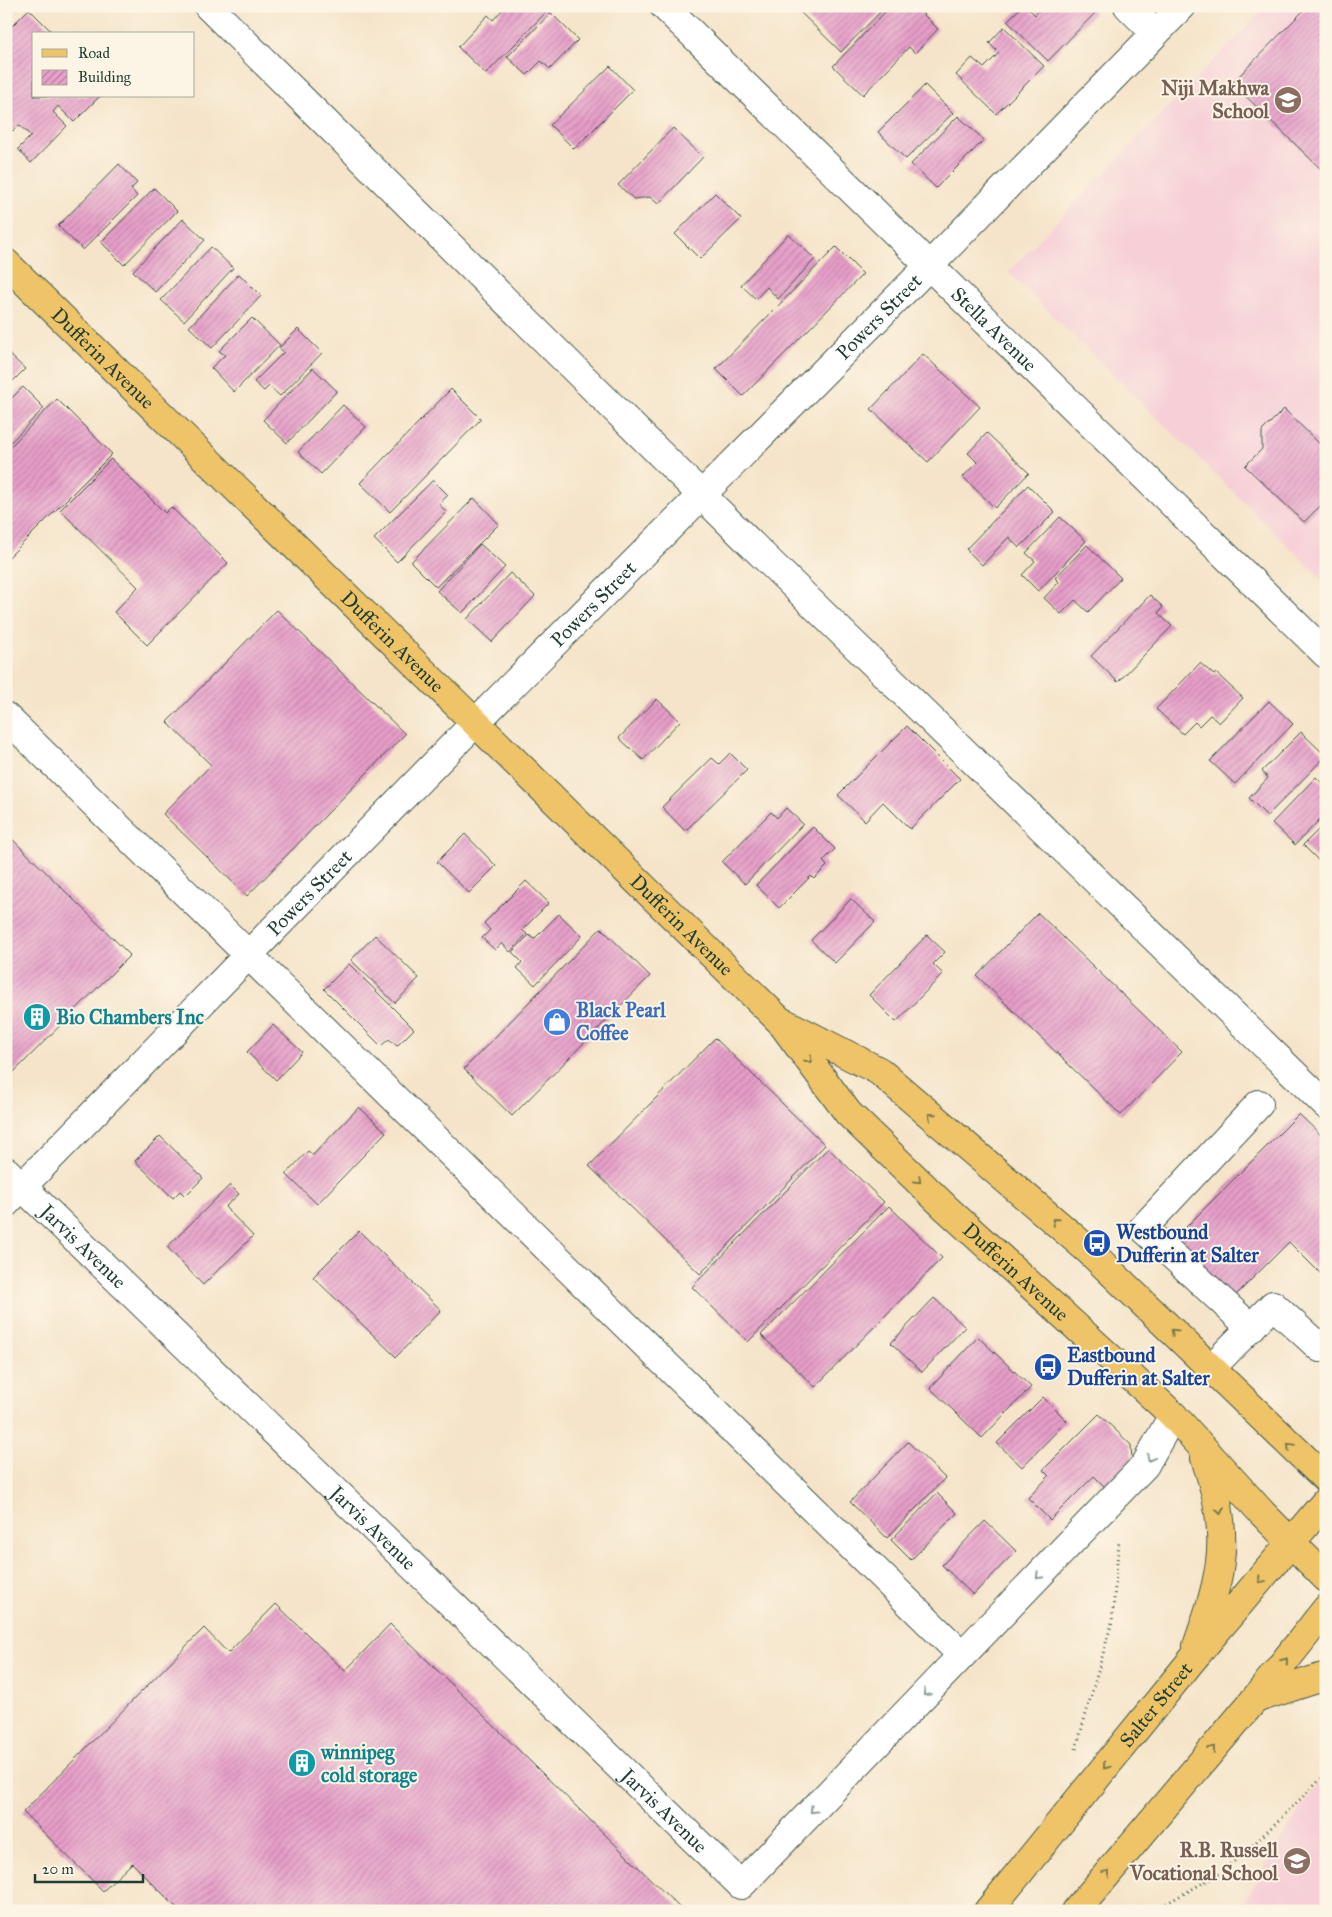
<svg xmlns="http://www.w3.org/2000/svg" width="1332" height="1917" font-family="'IM FELL Great Primer',serif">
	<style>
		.built { fill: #f6cfd7 }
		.building { fill: url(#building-hatch) }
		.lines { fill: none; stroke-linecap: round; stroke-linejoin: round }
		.minor-casing { stroke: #3f564a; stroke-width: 30 }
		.major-casing { stroke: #3f564a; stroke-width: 30 }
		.path { stroke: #3f564a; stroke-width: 3; stroke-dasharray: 1 4; stroke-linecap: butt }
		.minor { stroke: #fff; stroke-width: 28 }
		.major { stroke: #efc469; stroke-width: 28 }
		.oneway { stroke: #7d7a4c }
		.oneway2 { stroke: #8f9e9a }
		.labels { text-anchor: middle; stroke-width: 4; stroke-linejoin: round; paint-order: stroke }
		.education-label { font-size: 20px; font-weight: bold; fill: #785e54; stroke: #fcf5e5; text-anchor: end }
		.street-label { font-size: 20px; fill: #1f3d34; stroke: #fcf5e5 }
		.shop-label { font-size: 20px; font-weight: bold; fill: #366cbe; stroke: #fcf5e5; text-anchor: start }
		.culture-label { font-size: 20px; font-weight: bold; fill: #0d838f; stroke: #fcf5e5; text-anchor: start }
		.transit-label { font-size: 20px; font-weight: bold; fill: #164399; stroke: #fcf5e5; text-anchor: start }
	</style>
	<defs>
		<pattern id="building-hatch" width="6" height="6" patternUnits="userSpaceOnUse" patternTransform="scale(1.25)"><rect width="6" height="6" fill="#e79ec9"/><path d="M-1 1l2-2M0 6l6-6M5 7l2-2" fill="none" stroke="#bb82a4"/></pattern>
	</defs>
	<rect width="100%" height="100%" fill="#fcf5e5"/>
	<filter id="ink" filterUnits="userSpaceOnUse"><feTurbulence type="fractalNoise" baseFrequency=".02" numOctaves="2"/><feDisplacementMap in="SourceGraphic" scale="10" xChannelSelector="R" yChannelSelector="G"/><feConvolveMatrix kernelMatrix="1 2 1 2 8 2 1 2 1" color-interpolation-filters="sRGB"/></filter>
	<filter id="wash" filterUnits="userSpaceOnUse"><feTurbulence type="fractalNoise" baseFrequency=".0096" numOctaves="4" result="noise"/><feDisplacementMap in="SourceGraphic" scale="20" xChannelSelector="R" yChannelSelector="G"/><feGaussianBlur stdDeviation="1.12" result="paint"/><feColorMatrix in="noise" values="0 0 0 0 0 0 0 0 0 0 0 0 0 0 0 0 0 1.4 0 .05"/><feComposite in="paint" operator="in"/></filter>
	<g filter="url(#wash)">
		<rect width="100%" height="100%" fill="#f5e4c9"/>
		<path class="built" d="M1267 6H1326V583L1008 272Z
			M1326 1779V1911H1238L1299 1811 1317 1784Z"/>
		<g id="blocks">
			<path class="building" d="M506 6H544L548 10 486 74 458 47 488 15 493 20Z
				M794 6H886L841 52Z
				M891 6H915L938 29 915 53 909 47 863 95 833 66Z
				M1022 6H1026L1035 15 1043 6H1089L1095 13 1048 61 1007 21Z
				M1308 6H1326V174L1232 83Z
				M29 9 54 34H34V96H100L74 122 58 106 53 112 67 126 31 163 18 149 31 136 19 125 13 131 6 124V60L10 57 6 54V32Z
				M551 13 578 40 550 69 541 61 527 75 507 57Z
				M1004 27 1044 66 996 114 956 75 972 58 984 68 999 53 989 43Z
				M610 66 633 90 574 149 550 125Z
				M925 85 953 113 906 159 878 132Z
				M958 116 984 140 936 188 911 164Z
				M673 128 703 157 658 204 650 197 634 199 618 185Z
				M119 164 137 183 131 189 137 196 83 250 58 226Z
				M154 188 177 211 124 265 101 242Z
				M715 193 741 219 700 259 675 234Z
				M183 219 205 240 155 292 133 271Z
				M788 234 815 259 778 299 767 287 756 299 741 285Z
				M211 247 233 268 184 321 161 300Z
				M836 247 863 274 743 396 716 369Z
				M239 274 261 296 212 348 189 327Z
				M252 318 280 345 234 392 211 368 225 355 219 351Z
				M298 329 322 353 280 396 269 386 264 391 254 382 284 352 279 348Z
				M6 351 25 369 6 388Z
				M923 354 980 407 928 462 871 409Z
				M313 368 337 391 287 443 263 420Z
				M23 387 44 408 6 447V404Z
				M451 389 481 419 390 512 360 483Z
				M57 399 112 454 6 560V451Z
				M343 405 366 427 321 474 298 452Z
				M1284 409 1326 450V500L1304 522 1245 466 1262 449V431Z
				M987 433 1029 473 995 508 963 477 977 462 968 453Z
				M111 459 165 513 171 507 228 563 147 645 114 612 138 587 60 510Z
				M433 480 448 495 439 504 446 512 397 562 374 539Z
				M1028 485 1055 512 1019 548 1009 537 982 565 966 549Z
				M474 498 499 524 436 587 411 562Z
				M1060 517 1086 541 1038 591 1022 575 1035 561 1026 553Z
				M480 544 505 567 462 613 437 591Z
				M1087 545 1121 578 1088 612 1075 600 1061 614 1044 598 1059 582 1055 578Z
				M510 573 535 596 492 642 467 619Z
				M1150 595 1163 607 1158 613 1172 626 1118 682 1091 656Z
				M277 610 405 734 247 896 163 814 211 765 167 722Z
				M1200 663 1214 675 1216 673 1243 698 1219 723 1210 715 1199 726 1195 722 1183 734 1156 709Z
				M657 699 680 721 643 760 619 738Z
				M1269 701 1293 724 1235 784 1210 761Z
				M907 726 960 779 910 829 883 802 865 821 838 795Z
				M1301 732 1326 756 1267 816 1249 798 1268 778 1262 771Z
				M730 753 747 770 685 831 662 807 712 758 719 764Z
				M1316 777 1326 787V813L1295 845 1272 823Z
				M786 808 803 824 745 884 722 862 771 812 777 818Z
				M1326 822V868L1303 845Z
				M813 827 835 849 823 861 827 866 814 879 811 876 779 908 756 885Z
				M6 833 130 955 6 1080Z
				M465 834 496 866 469 893 437 862Z
				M526 881 549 903 522 930 527 934 510 952 502 943 495 950 482 938 490 930 484 923Z
				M851 899 875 922 835 963 811 940Z
				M1038 913 1182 1052 1121 1115 977 976Z
				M559 914 582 936 535 985 517 968 522 962 512 952 529 935 534 939Z
				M601 928 650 976 512 1116 464 1069Z
				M375 935 419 978 395 1003 351 960Z
				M927 935 945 952 933 964 943 974 896 1022 869 995Z
				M349 964 414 1029 397 1046 389 1039 381 1046 324 989Z
				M273 1025 302 1052 276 1080 247 1052Z
				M715 1038 825 1145 700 1274 589 1166Z
				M359 1107 386 1132 317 1204 286 1174 308 1151 313 1155Z
				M1299 1114 1326 1140V1279L1289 1242 1230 1301 1171 1242Z
				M160 1136 203 1178 185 1196 180 1191 173 1198 135 1161Z
				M828 1148 884 1202 748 1342 692 1287Z
				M230 1185 239 1194 225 1207 253 1236 203 1285 167 1247Z
				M889 1206 942 1258 815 1387 761 1335Z
				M359 1231 441 1310 396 1357 313 1277Z
				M934 1298 965 1327 922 1372 891 1343Z
				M978 1337 1031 1387 982 1438 930 1388Z
				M1043 1397 1067 1421 1022 1467 997 1443Z
				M1099 1414 1131 1445 1132 1459 1105 1487 1094 1476 1050 1520 1028 1498 1049 1476 1043 1470Z
				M908 1442 945 1478 887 1538 850 1502Z
				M937 1493 957 1513 911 1560 891 1540Z
				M985 1521 1016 1551 973 1595 942 1565Z
				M276 1604 345 1671 390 1624 683 1911H180L132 1863 103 1891 23 1812 204 1628 228 1653Z"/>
		</g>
	</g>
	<g filter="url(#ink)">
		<use href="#blocks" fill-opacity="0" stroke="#3f564a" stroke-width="1"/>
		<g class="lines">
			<defs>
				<g id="minor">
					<path d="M208 6 742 535 1326 1105"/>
					<path id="s1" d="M664 6 1326 654"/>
					<path d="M1128 6 1155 33"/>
					<path d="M6 717 962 1655"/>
					<path id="s2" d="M6 1171 741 1885 1145 1465 1173 1415"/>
					<path id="s3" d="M6 1203 475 723 929 266 1182 6"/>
					<path d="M1251 1328 1143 1228 1259 1104"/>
					<path d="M1211 1368 1273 1305 1320 1348 1326 1342"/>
				</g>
				<g id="major">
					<path id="s4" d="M6 263 780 1021 848 1113 946 1208 1173 1415 1263 1514 1326 1578"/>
					<path d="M785 1023 879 1071 1087 1249 1326 1479"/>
					<path d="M1197 1646C1223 1572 1232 1535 1205 1458"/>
					<path d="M1255 1699 1326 1676"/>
					<path id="s5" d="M988 1911 1192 1660 1326 1501"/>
					<path d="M1076 1911 1255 1699 1326 1609"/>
				</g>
			</defs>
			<use href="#minor" class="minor-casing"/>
			<use href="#major" class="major-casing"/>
			<path class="path" d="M1076 1749 1112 1622 1119 1540
				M1153 1911 1217 1875 1247 1851 1326 1774"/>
			<use href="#minor" class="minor"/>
			<use href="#major" class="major"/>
		</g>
		<defs><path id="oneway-chevron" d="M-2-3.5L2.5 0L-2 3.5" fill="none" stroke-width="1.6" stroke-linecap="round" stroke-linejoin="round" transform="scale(1.25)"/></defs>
		<g class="oneway">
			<use href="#oneway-chevron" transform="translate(809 1060) rotate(54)"/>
			<use href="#oneway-chevron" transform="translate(931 1116) rotate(-139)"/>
			<use href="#oneway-chevron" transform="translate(918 1180) rotate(44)"/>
			<use href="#oneway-chevron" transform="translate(1055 1221) rotate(-139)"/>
			<use href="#oneway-chevron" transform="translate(1174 1332) rotate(-136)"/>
			<use href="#oneway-chevron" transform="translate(1290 1446) rotate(-135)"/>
			<use href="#oneway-chevron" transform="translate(1220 1511) rotate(81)"/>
			<use href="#oneway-chevron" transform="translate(1261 1580) rotate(131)"/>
			<use href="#oneway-chevron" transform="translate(1285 1661) rotate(-51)"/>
			<use href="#oneway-chevron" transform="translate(1212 1749) rotate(-50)"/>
			<use href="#oneway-chevron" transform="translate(1106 1766) rotate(129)"/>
			<use href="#oneway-chevron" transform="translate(1107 1873) rotate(-50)"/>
		</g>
		<g class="oneway2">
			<use href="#oneway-chevron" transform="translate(1150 1458) rotate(118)"/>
			<use href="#oneway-chevron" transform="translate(1039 1576) rotate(134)"/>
			<use href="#oneway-chevron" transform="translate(926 1693) rotate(134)"/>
			<use href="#oneway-chevron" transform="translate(813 1810) rotate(134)"/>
		</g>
	</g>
	<defs>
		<symbol id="school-disc" viewBox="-11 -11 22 22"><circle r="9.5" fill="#8d6e63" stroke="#fcf5e5"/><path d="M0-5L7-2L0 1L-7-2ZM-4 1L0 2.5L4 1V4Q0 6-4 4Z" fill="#fff"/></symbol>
		<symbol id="building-disc" viewBox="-11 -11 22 22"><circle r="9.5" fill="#0f9aa8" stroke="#fcf5e5"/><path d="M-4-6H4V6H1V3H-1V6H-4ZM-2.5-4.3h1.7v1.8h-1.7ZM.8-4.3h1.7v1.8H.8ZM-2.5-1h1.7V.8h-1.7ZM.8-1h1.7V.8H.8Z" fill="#fff"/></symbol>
		<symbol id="shop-disc" viewBox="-11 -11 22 22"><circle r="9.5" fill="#3f7fe0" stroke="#fcf5e5"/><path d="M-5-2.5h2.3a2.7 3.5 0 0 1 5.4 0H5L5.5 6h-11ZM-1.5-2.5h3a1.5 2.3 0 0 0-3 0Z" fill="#fff"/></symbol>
		<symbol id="bus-disc" viewBox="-11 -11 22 22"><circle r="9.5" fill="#1a4fb4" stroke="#fcf5e5"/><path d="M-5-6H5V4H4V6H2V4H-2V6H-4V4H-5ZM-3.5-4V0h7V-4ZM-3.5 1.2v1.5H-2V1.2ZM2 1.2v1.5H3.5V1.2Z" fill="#fff"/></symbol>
	</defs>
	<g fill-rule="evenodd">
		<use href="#school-disc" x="1272" y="84" width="32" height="32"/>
		<use href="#building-disc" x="21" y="1001" width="32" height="32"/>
		<use href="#shop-disc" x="541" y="1006" width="32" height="32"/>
		<use href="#bus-disc" x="1081" y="1227" width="32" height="32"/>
		<use href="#bus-disc" x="1032" y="1351" width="32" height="32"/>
		<use href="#building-disc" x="286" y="1747" width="32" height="32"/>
		<use href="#school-disc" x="1281" y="1845" width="32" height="32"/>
	</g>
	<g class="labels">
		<g class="education-label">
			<text x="1269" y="95">Niji Makhwa<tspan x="1269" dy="23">School</tspan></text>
			<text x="1278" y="1857">R.B. Russell<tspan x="1278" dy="23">Vocational School</tspan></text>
		</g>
		<g class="street-label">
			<text dy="7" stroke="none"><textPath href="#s3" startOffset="1244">Powers Street</textPath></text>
			<text dy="7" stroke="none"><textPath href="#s1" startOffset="462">Stella Avenue</textPath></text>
			<text dy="7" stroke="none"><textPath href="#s4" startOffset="136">Dufferin Avenue</textPath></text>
			<text dy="7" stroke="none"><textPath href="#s3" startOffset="839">Powers Street</textPath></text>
			<text dy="7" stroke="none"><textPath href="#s4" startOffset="541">Dufferin Avenue</textPath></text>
			<text dy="7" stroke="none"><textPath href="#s3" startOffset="434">Powers Street</textPath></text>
			<text dy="7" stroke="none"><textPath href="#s4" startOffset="946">Dufferin Avenue</textPath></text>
			<text dy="7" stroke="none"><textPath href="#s2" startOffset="108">Jarvis Avenue</textPath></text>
			<text dy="7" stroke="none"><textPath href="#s4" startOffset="1429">Dufferin Avenue</textPath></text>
			<text dy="7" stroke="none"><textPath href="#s2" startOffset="512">Jarvis Avenue</textPath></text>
			<text dy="7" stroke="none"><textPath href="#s5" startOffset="266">Salter Street</textPath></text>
			<text dy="7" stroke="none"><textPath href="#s2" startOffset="918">Jarvis Avenue</textPath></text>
		</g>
		<g class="shop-label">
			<text x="576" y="1017">Black Pearl<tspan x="576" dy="23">Coffee</tspan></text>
		</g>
		<g class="culture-label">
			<text x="56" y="1024">Bio Chambers Inc</text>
			<text x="321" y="1759">winnipeg<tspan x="321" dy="23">cold storage</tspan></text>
		</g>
		<g class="transit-label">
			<text x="1116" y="1239">Westbound<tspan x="1116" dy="23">Dufferin at Salter</tspan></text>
			<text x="1067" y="1362">Eastbound<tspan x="1067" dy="23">Dufferin at Salter</tspan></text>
		</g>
	</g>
	<rect width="1332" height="1917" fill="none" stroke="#fcf5e5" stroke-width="25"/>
	<rect x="32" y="32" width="162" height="65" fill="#fcf5e5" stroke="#a4ab9e"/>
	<rect x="42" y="49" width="25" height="8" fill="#efc469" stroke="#a4ab9e"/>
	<text x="78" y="58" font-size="15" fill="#1f3d34">Road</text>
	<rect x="42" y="70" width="25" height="15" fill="url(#building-hatch)" stroke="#a4ab9e"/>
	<text x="78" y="82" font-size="15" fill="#1f3d34">Building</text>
	<path d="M35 1874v8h108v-8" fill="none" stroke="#1f3d34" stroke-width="2.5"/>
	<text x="42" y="1874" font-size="15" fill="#1f3d34" stroke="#fcf5e5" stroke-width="4" paint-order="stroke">20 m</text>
</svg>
